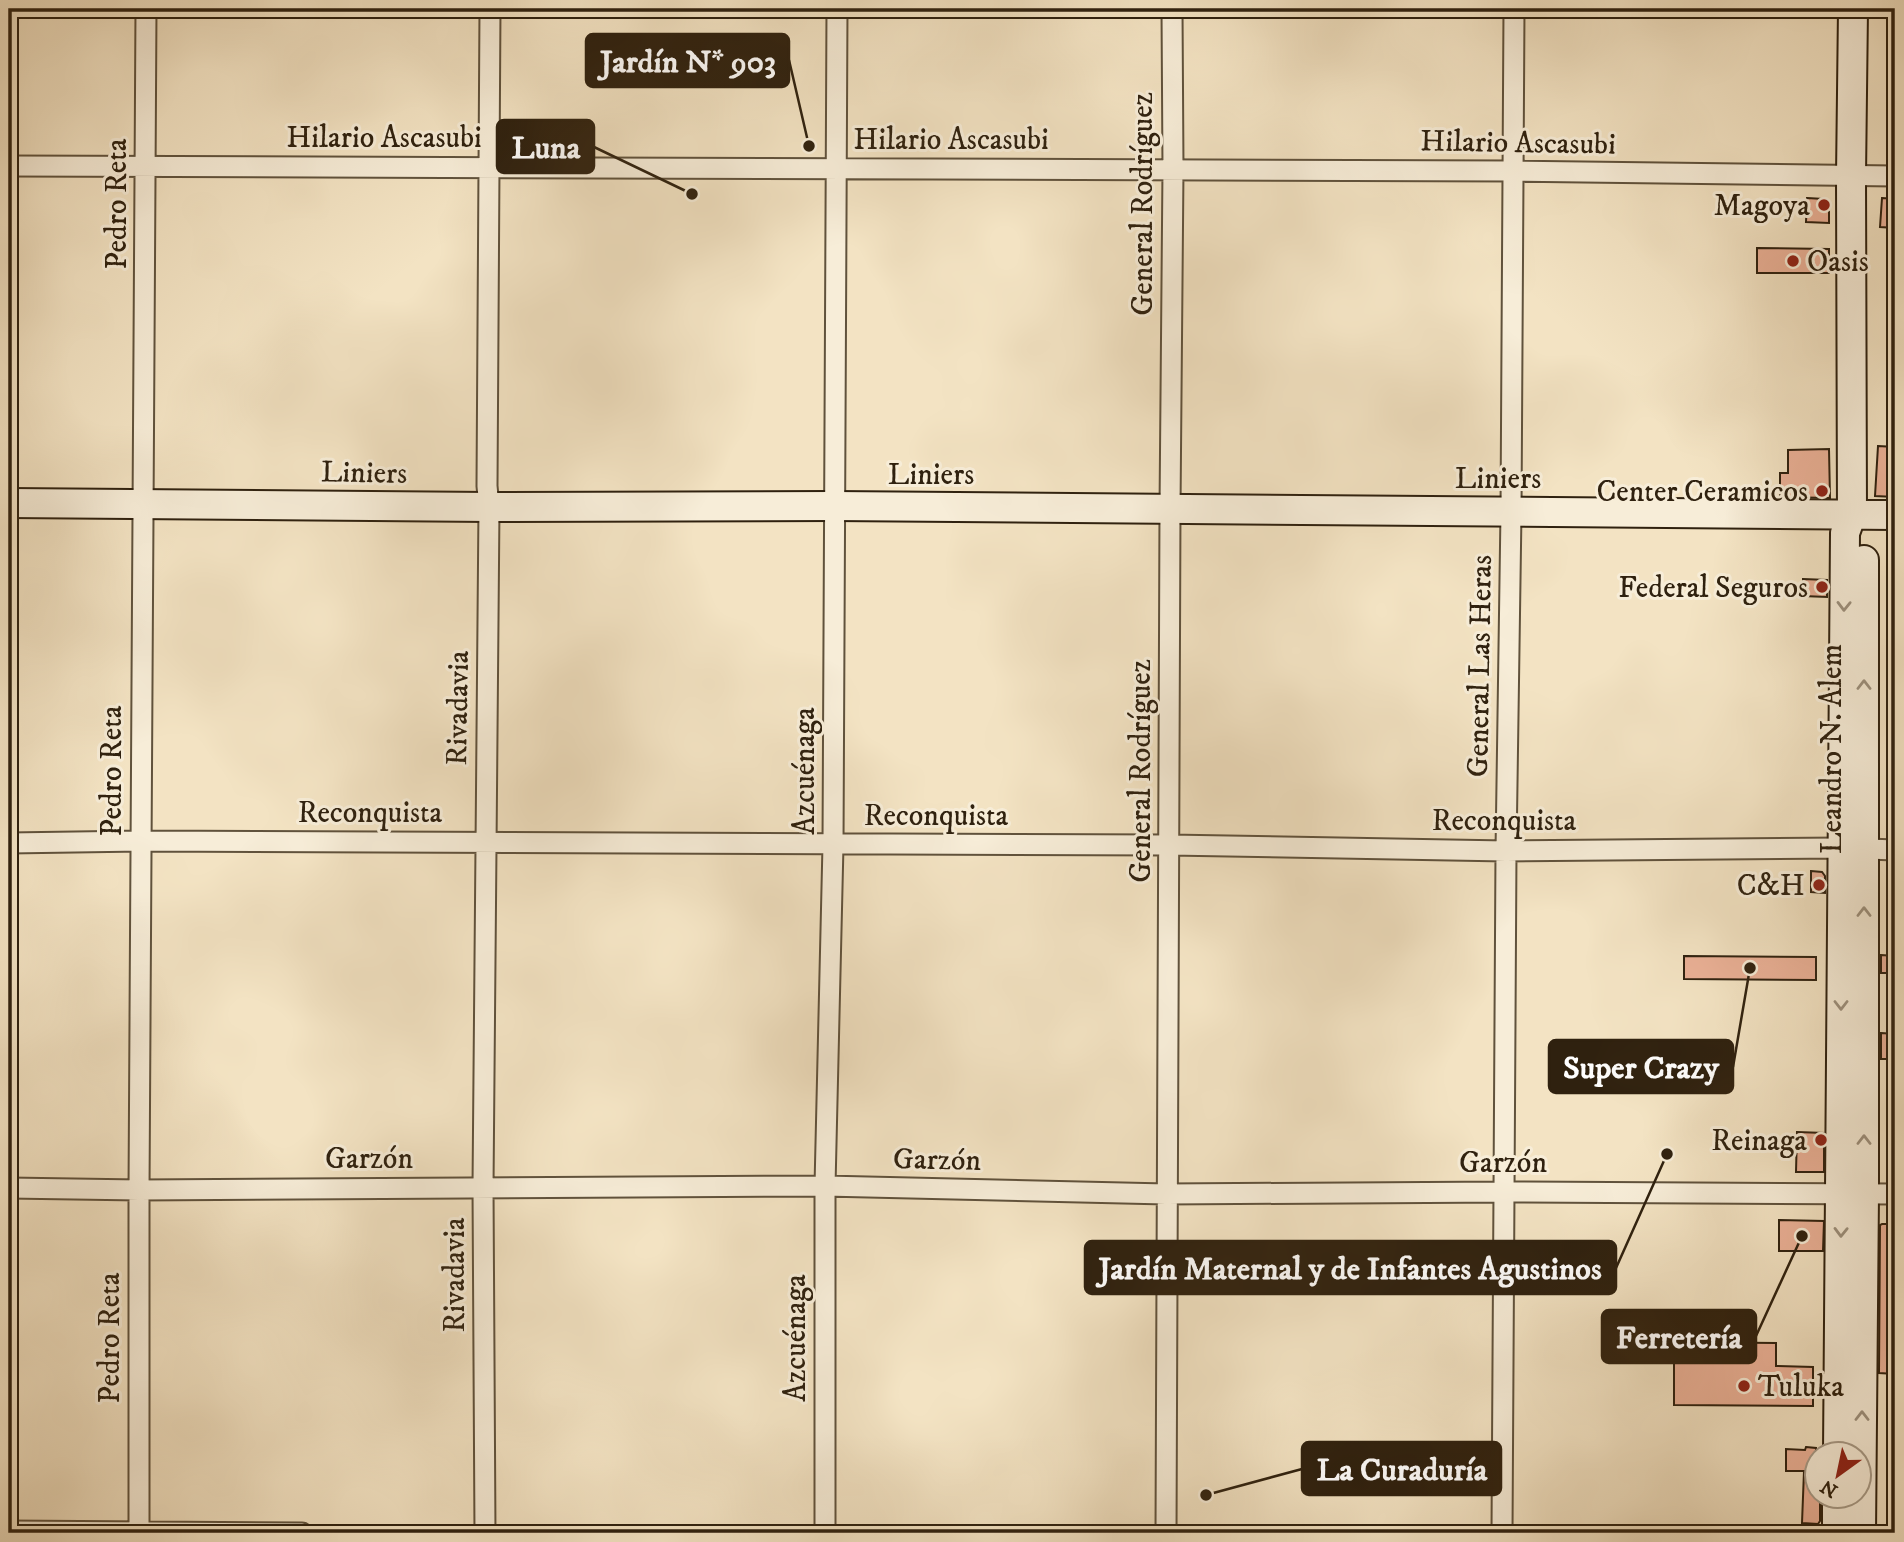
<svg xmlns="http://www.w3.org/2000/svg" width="1904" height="1542" font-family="'IM FELL DW Pica',serif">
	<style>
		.building { fill: #ebb197; stroke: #2f210f; stroke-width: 2 }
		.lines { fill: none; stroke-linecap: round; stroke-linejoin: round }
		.street-casing { stroke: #60523c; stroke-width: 23 }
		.secondary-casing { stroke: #2f210f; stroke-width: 32 }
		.street { stroke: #f7edd8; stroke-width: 19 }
		.secondary { stroke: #f7edd8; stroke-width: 28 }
		.oneway { stroke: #9d917e }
		.poi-dot { fill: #8f2418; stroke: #f7edd8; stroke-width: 2.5 }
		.labels { text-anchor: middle; stroke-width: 6; stroke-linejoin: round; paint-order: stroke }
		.street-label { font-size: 30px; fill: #2f210f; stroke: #f7edd8 }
		.poi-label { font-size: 30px; fill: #2f210f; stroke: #f7edd8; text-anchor: end }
		.leader { fill: none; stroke: #2f210f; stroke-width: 2.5 }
		.callout-dot { fill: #2f210f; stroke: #f7edd8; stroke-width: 2.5 }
		.callout { fill: #2f210f; stroke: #2f210f; stroke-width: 2.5 }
		.callout-label { font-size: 32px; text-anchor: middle; font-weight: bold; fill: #fff }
	</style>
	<rect width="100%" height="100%" fill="#f3e3c3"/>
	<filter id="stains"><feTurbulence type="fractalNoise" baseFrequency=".00286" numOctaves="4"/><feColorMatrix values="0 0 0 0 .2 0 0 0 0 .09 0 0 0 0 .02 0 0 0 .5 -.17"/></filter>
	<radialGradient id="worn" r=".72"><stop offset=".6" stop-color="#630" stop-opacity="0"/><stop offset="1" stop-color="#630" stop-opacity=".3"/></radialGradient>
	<path class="building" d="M1807 198 1824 199 1829 203V223L1806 222Z
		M1882 198 1895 199V228L1880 227Z
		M1757 248 1829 249V273H1757Z
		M1878 446 1895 447V497L1875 496Z
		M1829 449 1830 498 1780 497V473H1788V450Z
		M1803 579 1827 580V597L1803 596Z
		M1811 871 1822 872 1825 876V893L1811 892Z
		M1881 955 1895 956V973H1881Z
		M1684 956 1816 957V980L1684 979Z
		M1881 1033 1895 1034V1059H1881Z
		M1797 1132 1824 1133V1172H1796Z
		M1779 1220 1824 1221 1823 1251H1779Z
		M1882 1224H1895V1374L1879 1373 1880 1225Z
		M1674 1342 1776 1343V1366L1813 1367V1406L1674 1405Z
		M1806 1447 1816 1448V1496H1820V1521L1818 1524 1802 1523 1804 1471H1786V1449L1805 1450Z"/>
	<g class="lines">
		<defs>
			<path id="street" d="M9 166 1513 171 1895 176
				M9 843 141 841 1170 845 1506 851 1841 848 1895 850
				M9 1188 139 1190 825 1186 1166 1194 1504 1192 1895 1194
				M9 1531 302 1533
				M139 1533V1190L146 9
				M485 1533 483 1187 489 507 487 486 490 9
				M825 1533V1186L833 845 837 9
				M1166 1533 1170 509 1173 169 1172 9
				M1502 1533 1506 851 1511 512 1514 9"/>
			<path id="secondary" d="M9 503 489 507 834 506 1895 515
				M1838 1454C1842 1147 1841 840 1845 533L1852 514 1851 176 1853 9
				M1837 1533V1496
				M1861 1533 1864 1194V560"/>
		</defs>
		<use href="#street" class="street-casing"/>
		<use href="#secondary" class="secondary-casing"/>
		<use href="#street" class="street"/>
		<use href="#secondary" class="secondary"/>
	</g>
	<defs><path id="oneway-chevron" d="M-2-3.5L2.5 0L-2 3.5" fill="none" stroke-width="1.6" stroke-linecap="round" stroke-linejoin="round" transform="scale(1.75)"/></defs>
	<g class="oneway">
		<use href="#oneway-chevron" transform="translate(1844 606) rotate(91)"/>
		<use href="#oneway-chevron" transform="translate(1864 685) rotate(-90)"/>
		<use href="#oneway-chevron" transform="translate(1864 912) rotate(-90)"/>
		<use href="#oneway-chevron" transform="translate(1841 1005) rotate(90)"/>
		<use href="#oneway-chevron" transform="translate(1864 1140) rotate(-90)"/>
		<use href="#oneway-chevron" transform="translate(1841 1232) rotate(91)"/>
		<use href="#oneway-chevron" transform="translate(1862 1416) rotate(-90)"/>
	</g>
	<g class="poi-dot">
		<circle cx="1824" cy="205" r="7"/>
		<circle cx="1793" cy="261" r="7"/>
		<circle cx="1822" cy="491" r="7"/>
		<circle cx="1822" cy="587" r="7"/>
		<circle cx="1819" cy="885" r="7"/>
		<circle cx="1821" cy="1140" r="7"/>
		<circle cx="1744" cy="1386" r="7"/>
	</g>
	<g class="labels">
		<g class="street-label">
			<text x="384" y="147">Hilario Ascasubi</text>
			<text x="951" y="149">Hilario Ascasubi</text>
			<text transform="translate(1518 142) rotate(1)" y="10">Hilario Ascasubi</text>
			<text transform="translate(116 204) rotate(-90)" y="10">Pedro Reta</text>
			<text transform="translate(1142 204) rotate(-90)" y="10">General Rodríguez</text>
			<text transform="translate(364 472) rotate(1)" y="10">Liniers</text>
			<text x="931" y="484">Liniers</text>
			<text x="1498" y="488">Liniers</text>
			<text transform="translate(1479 666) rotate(-89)" y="10">General Las Heras</text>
			<text transform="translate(457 708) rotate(-89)" y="10">Rivadavia</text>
			<text transform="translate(1831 749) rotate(-90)" y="10">Leandro N. Alem</text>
			<text transform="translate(111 771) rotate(-90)" y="10">Pedro Reta</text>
			<text transform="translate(804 771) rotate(-90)" y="10">Azcuénaga</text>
			<text transform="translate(1140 771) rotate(-90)" y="10">General Rodríguez</text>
			<text x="370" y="822">Reconquista</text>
			<text x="936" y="825">Reconquista</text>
			<text x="1504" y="830">Reconquista</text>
			<text x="369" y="1168">Garzón</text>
			<text transform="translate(937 1159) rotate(1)" y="10">Garzón</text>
			<text x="1503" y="1172">Garzón</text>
			<text transform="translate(454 1275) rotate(-90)" y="10">Rivadavia</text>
			<text transform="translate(109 1338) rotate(-90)" y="10">Pedro Reta</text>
			<text transform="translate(795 1338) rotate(-90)" y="10">Azcuénaga</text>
		</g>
		<g class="poi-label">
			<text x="1810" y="215">Magoya</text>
			<text x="1807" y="271" text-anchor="start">Oasis</text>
			<text x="1808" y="501">Center Ceramicos</text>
			<text x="1808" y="597">Federal Seguros</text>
			<text x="1805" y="895">C&amp;H</text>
			<text x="1807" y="1150">Reinaga</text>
			<text x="1758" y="1396" text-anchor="start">Tuluka</text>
		</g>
	</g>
	<path class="leader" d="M809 146L789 60M692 194L594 147M1750 968L1733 1067M1667 1154L1616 1268M1802 1236L1756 1336M1206 1495L1302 1469"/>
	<g class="callout-dot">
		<circle cx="809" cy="146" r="7"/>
		<circle cx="692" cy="194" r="7"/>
		<circle cx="1750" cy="968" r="7"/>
		<circle cx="1667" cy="1154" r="7"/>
		<circle cx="1802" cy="1236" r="7"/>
		<circle cx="1206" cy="1495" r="7"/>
	</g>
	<g class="callout">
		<rect x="586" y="34" width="203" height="53" rx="7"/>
		<rect x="497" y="120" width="97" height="53" rx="7"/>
		<rect x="1549" y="1040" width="184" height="53" rx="7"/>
		<rect x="1085" y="1241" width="531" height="53" rx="7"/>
		<rect x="1602" y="1310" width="154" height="53" rx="7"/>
		<rect x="1302" y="1442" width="199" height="53" rx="7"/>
	</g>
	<g class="callout-label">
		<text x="688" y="72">Jardín N* 903</text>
		<text x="546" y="158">Luna</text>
		<text x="1641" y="1078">Super Crazy</text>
		<text x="1350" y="1279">Jardín Maternal y de Infantes Agustinos</text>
		<text x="1679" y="1348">Ferretería</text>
		<text x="1402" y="1480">La Curaduría</text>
	</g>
	<rect width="1904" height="1542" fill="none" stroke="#f3e3c3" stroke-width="35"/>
	<rect x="10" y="10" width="1883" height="1521" fill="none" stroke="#2f210f" stroke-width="3.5"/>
	<rect x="18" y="18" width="1869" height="1507" fill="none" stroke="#2f210f" stroke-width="2"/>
	<g transform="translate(1838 1475) rotate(213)"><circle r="33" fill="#f7edd8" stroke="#a79b88" stroke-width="2"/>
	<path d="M0-5L12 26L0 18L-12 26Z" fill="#8f2418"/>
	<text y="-10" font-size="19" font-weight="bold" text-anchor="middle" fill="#2f210f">N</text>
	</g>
	<rect width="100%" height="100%" filter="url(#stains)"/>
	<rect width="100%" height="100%" fill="url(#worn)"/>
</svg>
